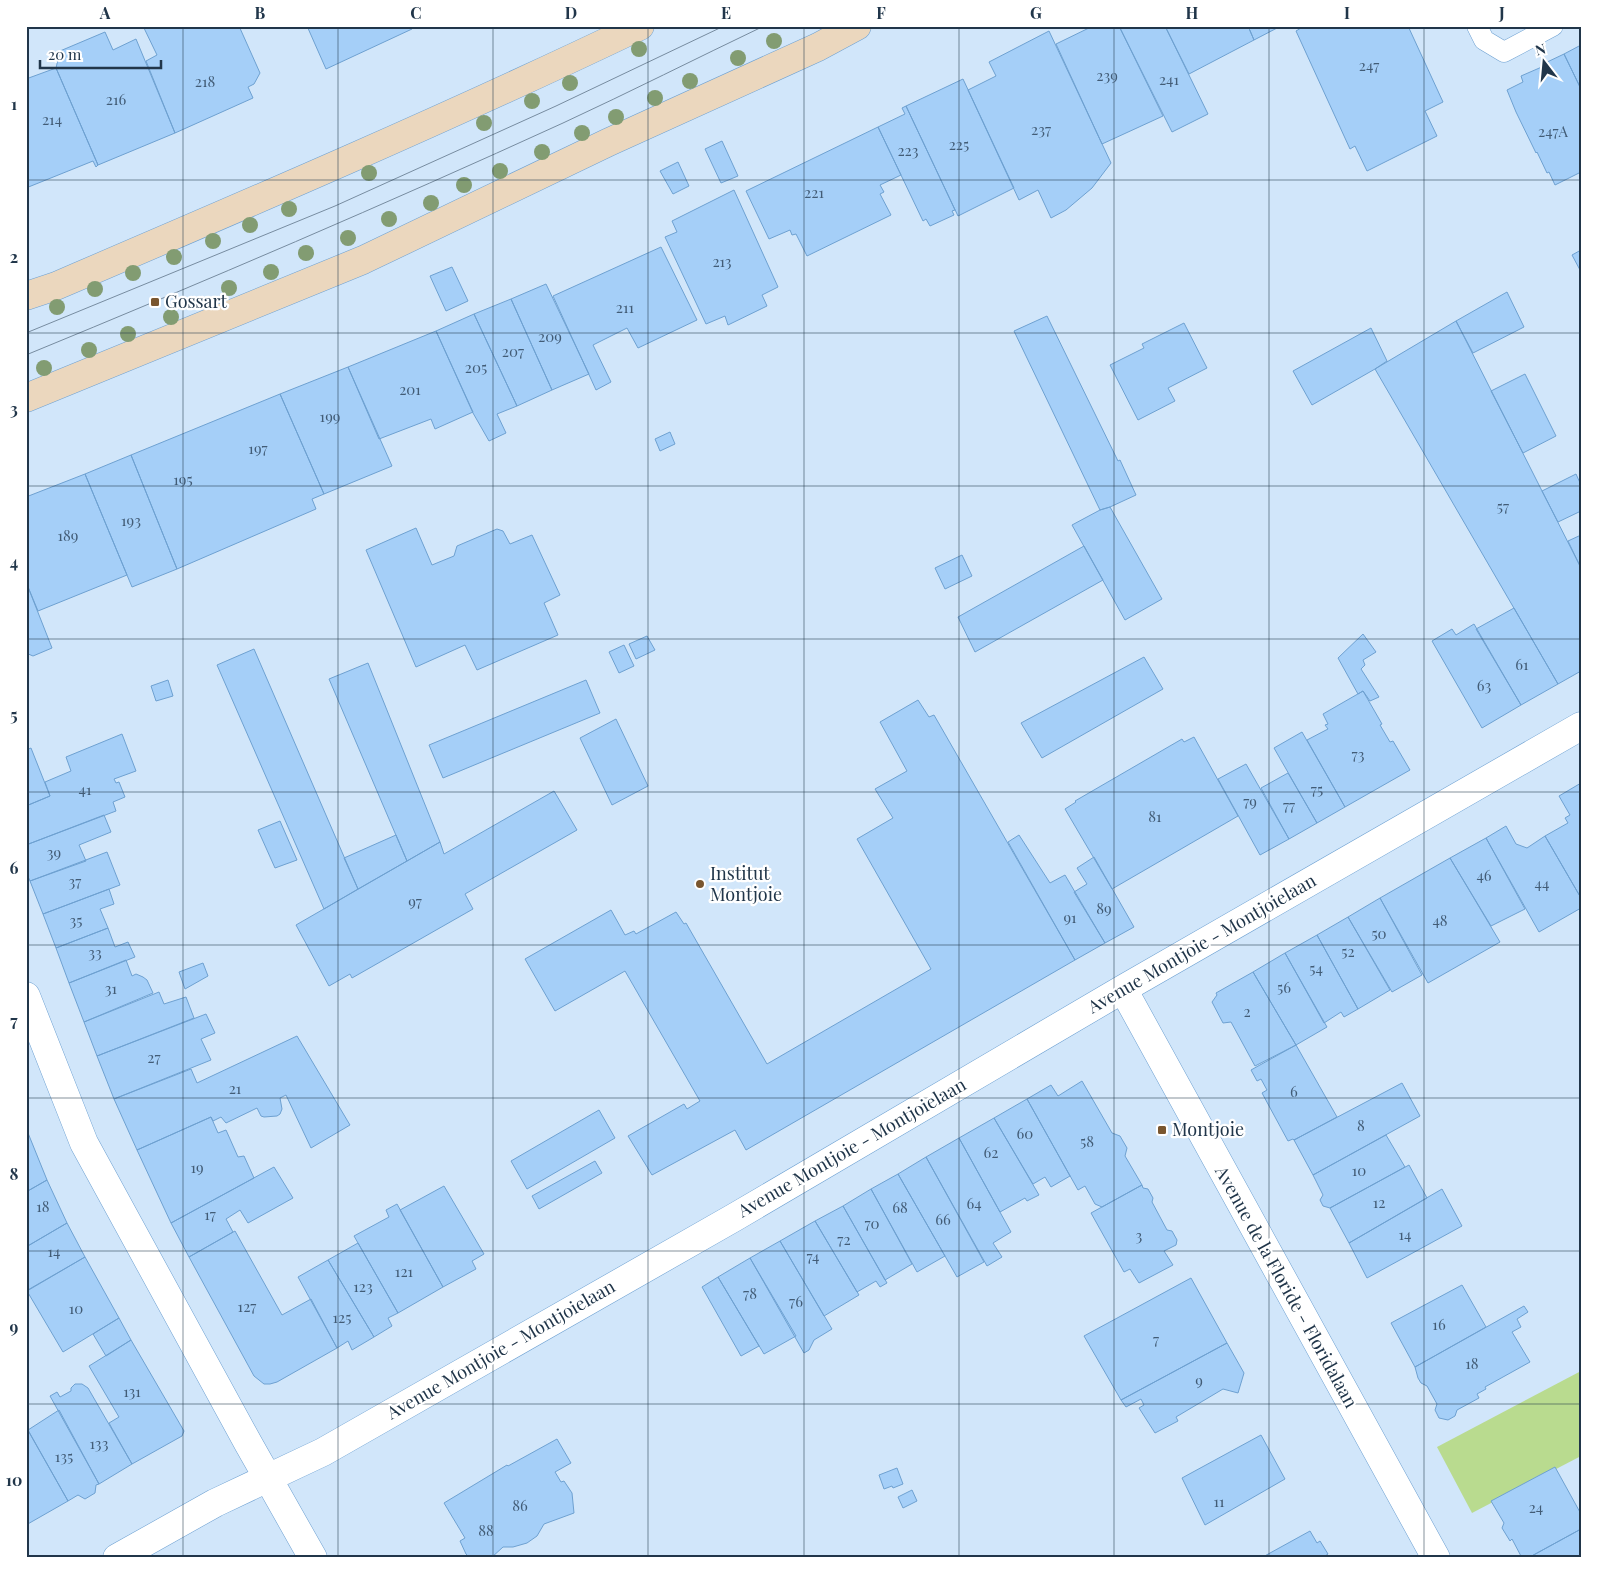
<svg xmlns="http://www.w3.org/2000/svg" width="1607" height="1584" font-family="'Playfair Display',serif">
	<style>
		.green { fill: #b9db8f }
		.building { fill: #a5cff8; stroke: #6ea1d1 }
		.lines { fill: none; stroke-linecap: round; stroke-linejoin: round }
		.service-casing { stroke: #6da0d1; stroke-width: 21 }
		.minor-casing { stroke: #6da0d1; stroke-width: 29 }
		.secondary-casing { stroke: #6da0d1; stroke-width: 29 }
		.service { stroke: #fff; stroke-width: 20 }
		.minor { stroke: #fff; stroke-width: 28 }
		.secondary { stroke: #ebd7be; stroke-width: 28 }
		.tram { stroke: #778ca0; stroke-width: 1 }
		.tree { fill: #829c72 }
		.grid { fill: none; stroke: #21364a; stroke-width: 1; stroke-opacity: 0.55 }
		.poi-dot { fill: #79562f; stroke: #fff; stroke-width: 2 }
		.labels { text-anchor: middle; stroke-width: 4.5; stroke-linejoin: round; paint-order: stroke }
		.number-label { font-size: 15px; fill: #425c76 }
		.poi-label { font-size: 18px; fill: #21364a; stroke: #fff; text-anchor: start }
		.street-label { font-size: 18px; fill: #21364a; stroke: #fff }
		.neatline { fill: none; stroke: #21364a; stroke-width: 2 }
		.grid-label { font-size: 16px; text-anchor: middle; font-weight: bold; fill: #21364a }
	</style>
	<rect width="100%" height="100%" fill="#d1e6fa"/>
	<path class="green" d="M1581 1371V1456L1472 1513 1437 1447Z"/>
	<path class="building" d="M143 26H239L260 73 254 84 248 87 253 98 175 133 146 61 157 55Z
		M307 26H411L412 29 326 69Z
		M1093 26H1119L1163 116 1102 144 1056 44Z
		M1119 26H1165L1208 114 1172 132Z
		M1165 26H1248L1254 40 1189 74Z
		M1248 26H1279V27L1254 40Z
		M1300 26H1408L1443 102 1425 111 1437 136 1367 171 1355 146 1350 149 1296 31 1301 28Z
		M1049 31 1111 163 1092 188 1066 210 1051 218 1038 190 1019 200 968 90 996 76 989 62Z
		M105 32 113 50 136 39 175 133 98 165 56 68 60 51Z
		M1581 45V89L1564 54Z
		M1564 54 1581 89V172L1555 185 1549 172 1547 173 1537 152 1536 153 1516 112 1507 90 1523 82 1521 76 1544 66 1543 64Z
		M56 68 98 165 96 167 93 161 26 188V79Z
		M963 79 1014 188 958 216 906 106Z
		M906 106 955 210 952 211 954 215 930 226 926 219 923 221 878 127 905 114 902 108Z
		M878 127 901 175 880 185 884 192 880 194 891 215 807 256 796 234 792 235 790 230 769 239 746 191Z
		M722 141 738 176 721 183 705 149Z
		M678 162 689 186 673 194 660 171Z
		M734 190 778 287 762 295 767 306 728 325 725 316 706 324 665 237 677 232 672 221Z
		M661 247 697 320 638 348 627 328 593 345 611 382 596 390 553 296Z
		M1581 250V269L1580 270 1572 255Z
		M452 267 468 301 446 311 430 276Z
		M546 284 589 374 552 390 511 299Z
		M1507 292 1524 327 1473 353 1456 321Z
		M511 299 552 390 517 406 474 314Z
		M474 314 517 406 497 414 506 433 489 441 473 413 436 331Z
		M1047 316 1118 461 1120 460 1136 495 1110 507 1100 510 1014 331Z
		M1456 321 1581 568V671L1558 684 1375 369Z
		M1184 323 1207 368 1168 388 1175 401 1138 420 1110 365 1144 348 1142 344Z
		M1371 328 1387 361 1375 369 1312 405 1293 371Z
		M436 331 473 412 435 429 431 419 379 439 348 367Z
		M348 367 392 466 324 494 280 394Z
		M1525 374 1556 436 1523 453 1491 391Z
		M280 394 324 494 312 499 316 509 177 569 131 455Z
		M670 432 675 444 660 451 655 439Z
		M131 455 177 569 132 587 85 474Z
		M85 474 127 575 38 611 26 582V497Z
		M1576 474 1581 485V511L1558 522 1542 491Z
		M1110 507 1162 599 1125 620 1072 525 1100 510Z
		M416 528 432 565 454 556 457 546 497 529 503 531 510 544 532 535 560 595 544 603 558 635 477 670 465 645 416 667 366 550Z
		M1581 535V568L1568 541Z
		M1084 546 1103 580 975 652 958 617Z
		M962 555 972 576 945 589 935 568Z
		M26 582 52 648 33 656 26 653Z
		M1514 608 1558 684 1521 705 1476 629Z
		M1474 624 1521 705 1482 728 1432 641 1452 629 1456 635Z
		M1363 634 1376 652 1363 660 1365 665 1361 669 1379 697 1370 701 1363 691 1358 694 1338 658Z
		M647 636 655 650 636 659 629 644Z
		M624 645 634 666 619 673 609 652Z
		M254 649 358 889 324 909 217 665Z
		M1144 657 1163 689 1042 758 1021 723Z
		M368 663 440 842 407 861 329 679Z
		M168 680 173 696 156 701 151 686Z
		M586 680 600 713 443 778 429 745Z
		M1363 691 1382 724 1380 725 1390 742 1393 741 1410 770 1345 807 1307 740 1328 729 1325 725 1328 724 1323 714Z
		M918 700 929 717 934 715 1075 960 746 1150 735 1130 652 1175 628 1136 684 1104 687 1109 700 1101 625 971 555 1011 525 959 611 910 625 935 634 931 636 934 676 912 684 924 686 923 767 1064 931 969 857 839 893 818 875 789 907 771 880 722Z
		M616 719 648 786 612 805 580 738Z
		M1302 732 1345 807 1317 823 1274 748Z
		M122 734 136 771 114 779 116 783 119 782 125 797 113 802 116 811 26 845V806L50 796 45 782 71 771 66 757Z
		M1194 737 1238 816 1112 889 1065 809 1076 802 1075 801 1182 739 1184 742Z
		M31 748 50 796 26 806V750Z
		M1246 764 1289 839 1260 855 1218 779Z
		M1288 773 1317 823 1289 839 1261 788Z
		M1581 783V898L1545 836 1568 823 1565 818 1570 815 1559 796Z
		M554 791 577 830 465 894 473 909 352 978 350 974 329 986 296 925 440 842 444 854Z
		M104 815 111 832 79 845 86 861 30 881 26 872V845Z
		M280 821 297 860 275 868 258 830Z
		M1506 826 1516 844 1527 848 1545 836 1581 898V908L1539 932 1486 838Z
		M396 835 407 861 358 889 344 858Z
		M1019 835 1050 883 1065 875 1105 943 1075 960 1008 842Z
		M1486 838 1525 909 1491 926 1450 858Z
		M107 852 120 885 43 914 30 881Z
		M1094 857 1134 927 1105 943 1074 892 1087 884 1077 868Z
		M1450 858 1500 942 1428 983 1380 898Z
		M109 889 114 904 100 909 108 928 56 948 43 914Z
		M1380 898 1422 975 1392 992 1348 917Z
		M1348 917 1390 990 1358 1009 1317 935Z
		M108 928 115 947 128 942 135 957 69 983 56 948Z
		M1317 935 1358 1009 1344 1017 1341 1012 1324 1023 1285 953Z
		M1285 953 1327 1027 1296 1045 1253 972Z
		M126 960 132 976 136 974 143 977 147 980 153 993 84 1022 69 983Z
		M203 963 208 976 185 989 179 972Z
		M1253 972 1296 1045 1255 1066 1231 1022 1223 1023 1212 1002 1217 995 1216 993Z
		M159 992 164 1004 186 997 194 1018 97 1056 84 1022Z
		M206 1014 215 1033 201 1039 211 1060 114 1099 97 1056Z
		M297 1036 350 1125 311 1148 286 1095 280 1098 282 1109 280 1114 277 1116 264 1117 261 1116 257 1108 226 1123 221 1117 213 1121 211 1117 137 1150 114 1099 191 1069 197 1083Z
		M1296 1045 1337 1117 1294 1140 1293 1139 1288 1141 1262 1093 1267 1090 1261 1079 1257 1081 1251 1070Z
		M1082 1081 1112 1133 1120 1136 1127 1148 1125 1156 1142 1185 1102 1207 1095 1204 1085 1186 1078 1190 1027 1099 1051 1085 1058 1096Z
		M1402 1083 1420 1116 1313 1175 1294 1140Z
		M1027 1099 1070 1176 1051 1187 1045 1177 1033 1184 994 1118Z
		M599 1110 615 1138 527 1189 511 1161Z
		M211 1117 218 1133 226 1130 238 1157 244 1156 254 1178 171 1223 137 1150Z
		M994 1118 1039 1195 1027 1201 1025 1198 1000 1212 959 1138Z
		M28 1133 47 1180 26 1192V1134Z
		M1386 1135 1405 1167 1330 1208 1323 1206 1320 1200 1323 1195 1313 1175Z
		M959 1138 1011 1232 993 1243 1002 1257 987 1266 926 1157Z
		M926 1157 984 1262 957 1277 898 1174Z
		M595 1161 602 1173 539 1209 532 1196Z
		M1409 1165 1427 1198 1349 1243 1330 1208Z
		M274 1167 293 1198 248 1223 240 1210 226 1219 233 1232 189 1257 171 1223Z
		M898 1174 945 1256 917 1272 871 1189Z
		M47 1180 67 1223 26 1247V1192Z
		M1142 1185 1143 1188 1148 1189 1153 1198 1152 1202 1167 1230 1172 1231 1177 1240 1176 1245 1164 1251 1173 1265 1139 1283 1130 1269 1124 1272 1091 1213Z
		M444 1186 484 1254 472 1261 476 1269 443 1287 400 1210Z
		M871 1189 912 1264 885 1280 843 1206Z
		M1442 1189 1462 1226 1367 1278 1349 1243Z
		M397 1204 443 1287 398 1313 354 1236 389 1217 386 1210Z
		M843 1206 887 1283 880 1287 876 1281 857 1292 815 1221Z
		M815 1221 859 1295 824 1316 780 1241Z
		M67 1223 85 1257 26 1291V1247Z
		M235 1231 282 1315 311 1299 337 1348 277 1382 270 1384H264L254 1376 189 1257Z
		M780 1241 832 1329 814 1340 809 1350 804 1353 750 1258Z
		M358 1243 398 1313 388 1318 392 1326 374 1337 328 1260Z
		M85 1257 119 1318 63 1352 27 1291Z
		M750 1258 796 1336 764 1354 718 1277Z
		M328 1260 374 1337 352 1350 348 1341 337 1348 298 1277Z
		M718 1277 759 1346 741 1356 702 1287Z
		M1191 1278 1227 1343 1121 1400 1084 1336Z
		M1462 1285 1486 1327 1415 1367 1391 1323Z
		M1524 1306 1528 1312 1517 1319 1521 1327 1512 1332 1530 1362 1485 1387 1486 1389 1477 1394 1479 1398 1457 1410 1455 1416 1448 1420 1439 1418 1435 1410 1437 1404 1427 1386 1421 1383 1418 1378 1415 1367Z
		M119 1318 131 1340 106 1356 93 1334Z
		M131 1340 184 1431 182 1436 132 1464 109 1423 119 1417 89 1366Z
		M1227 1343 1244 1373 1238 1393 1223 1389 1176 1417 1178 1421 1155 1433 1139 1408 1144 1405 1141 1399 1126 1407 1121 1400Z
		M75 1384H82L88 1388 132 1464 99 1484 50 1396 57 1392 60 1397 71 1391V1388Z
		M59 1410 99 1484 96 1485 95 1493 85 1499 78 1495 68 1501 28 1430Z
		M26 1427 68 1501 26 1525Z
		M1261 1435 1285 1479 1205 1525 1182 1478Z
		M557 1439 571 1463 555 1472 561 1482 564 1481 572 1493 574 1513 544 1524 537 1536 527 1543 513 1547H503L491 1558H470L466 1554 460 1541 465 1538 444 1503 507 1465 508 1466Z
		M1555 1467 1581 1514V1529L1528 1558H1522L1512 1539 1510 1541 1502 1528 1504 1523 1491 1501Z
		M897 1468 903 1484 893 1488 892 1486 884 1489 879 1475Z
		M912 1490 917 1501 903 1508 898 1497Z
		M1581 1529V1558H1528Z
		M1310 1531 1317 1543 1320 1541 1328 1554 1325 1556 1326 1558H1261Z"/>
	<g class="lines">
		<defs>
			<path id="service" d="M1477 26 1484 40 1504 52 1553 26"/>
			<path id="minor" d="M1123 989 1436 1558
				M26 996 84 1143 248 1443 313 1558
				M117 1558 215 1503 323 1452 735 1217 1123 989 1581 726"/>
			<path id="secondary" d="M26 296 56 286C252 202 448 118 640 26
				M26 398 363 260 609 142 818 47 857 26"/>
		</defs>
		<use href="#service" class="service-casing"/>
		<use href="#minor" class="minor-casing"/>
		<use href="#secondary" class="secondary-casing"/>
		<use href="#service" class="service"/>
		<use href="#minor" class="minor"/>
		<use href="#secondary" class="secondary"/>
		<path class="tram" d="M26 333 335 206 556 106 724 26
			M26 355C206 281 386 204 563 123 630 92 697 58 764 26"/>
	</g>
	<g class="tree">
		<circle cx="774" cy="41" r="8"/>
		<circle cx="639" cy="49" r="8"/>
		<circle cx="738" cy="58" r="8"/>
		<circle cx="690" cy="81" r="8"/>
		<circle cx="570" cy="83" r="8"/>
		<circle cx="655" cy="98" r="8"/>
		<circle cx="532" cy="101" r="8"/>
		<circle cx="616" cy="117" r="8"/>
		<circle cx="484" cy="123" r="8"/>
		<circle cx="582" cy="133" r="8"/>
		<circle cx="542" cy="152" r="8"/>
		<circle cx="500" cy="171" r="8"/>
		<circle cx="369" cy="173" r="8"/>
		<circle cx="464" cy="185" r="8"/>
		<circle cx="431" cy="203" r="8"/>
		<circle cx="289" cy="209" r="8"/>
		<circle cx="389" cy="219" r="8"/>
		<circle cx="250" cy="225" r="8"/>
		<circle cx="348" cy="238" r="8"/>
		<circle cx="213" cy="241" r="8"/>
		<circle cx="306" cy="253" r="8"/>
		<circle cx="174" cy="257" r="8"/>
		<circle cx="271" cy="272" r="8"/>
		<circle cx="133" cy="273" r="8"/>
		<circle cx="229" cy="288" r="8"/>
		<circle cx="95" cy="289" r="8"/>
		<circle cx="57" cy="307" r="8"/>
		<circle cx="171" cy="317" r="8"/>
		<circle cx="128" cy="334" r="8"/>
		<circle cx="89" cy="350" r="8"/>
		<circle cx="44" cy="368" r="8"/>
	</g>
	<path class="grid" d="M183 26V1558M338 26V1558M493 26V1558M648 26V1558M804 26V1558M959 26V1558M1114 26V1558M1269 26V1558M1424 26V1558M26 180H1581M26 333H1581M26 486H1581M26 639H1581M26 792H1581M26 945H1581M26 1098H1581M26 1251H1581M26 1404H1581"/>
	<g class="poi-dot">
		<rect x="150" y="297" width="10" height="10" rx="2.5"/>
		<circle cx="700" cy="884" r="5"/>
		<rect x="1157" y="1125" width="10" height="10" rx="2.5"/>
	</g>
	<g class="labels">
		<g class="number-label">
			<text x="1369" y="71">247</text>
			<text x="1107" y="81">239</text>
			<text x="1169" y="85">241</text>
			<text x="205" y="87">218</text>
			<text x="116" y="105">216</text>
			<text x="52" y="125">214</text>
			<text x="1041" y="135">237</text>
			<text x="1553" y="137">247A</text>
			<text x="959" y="150">225</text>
			<text x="908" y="156">223</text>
			<text x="814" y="198">221</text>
			<text x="722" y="267">213</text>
			<text x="625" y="313">211</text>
			<text x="550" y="342">209</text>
			<text x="513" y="357">207</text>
			<text x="476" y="373">205</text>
			<text x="410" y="395">201</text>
			<text x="330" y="422">199</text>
			<text x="258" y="454">197</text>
			<text x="183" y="485">195</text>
			<text x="1503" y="512">57</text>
			<text x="131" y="526">193</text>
			<text x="68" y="541">189</text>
			<text x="1522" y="670">61</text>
			<text x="1484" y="691">63</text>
			<text x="1358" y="760">73</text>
			<text x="85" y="795">41</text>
			<text x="1317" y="795">75</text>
			<text x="1250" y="807">79</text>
			<text x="1289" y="811">77</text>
			<text x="1155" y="822">81</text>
			<text x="54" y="858">39</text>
			<text x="1484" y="881">46</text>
			<text x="75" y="887">37</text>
			<text x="1542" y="889">44</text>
			<text x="415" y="907">97</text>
			<text x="1104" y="914">89</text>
			<text x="1070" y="923">91</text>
			<text x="76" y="926">35</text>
			<text x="1440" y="926">48</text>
			<text x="1379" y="939">50</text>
			<text x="1348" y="957">52</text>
			<text x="95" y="958">33</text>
			<text x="1316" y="974">54</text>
			<text x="1284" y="993">56</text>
			<text x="111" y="994">31</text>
			<text x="1247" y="1017">2</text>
			<text x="154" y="1063">27</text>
			<text x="235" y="1094">21</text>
			<text x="1294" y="1097">6</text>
			<text x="1361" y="1131">8</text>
			<text x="1025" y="1139">60</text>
			<text x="1087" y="1147">58</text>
			<text x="991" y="1158">62</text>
			<text x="197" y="1173">19</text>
			<text x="1359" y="1176">10</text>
			<text x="1379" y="1208">12</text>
			<text x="974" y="1209">64</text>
			<text x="43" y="1212">18</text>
			<text x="900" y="1213">68</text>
			<text x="210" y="1220">17</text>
			<text x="943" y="1225">66</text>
			<text x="872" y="1229">70</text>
			<text x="1405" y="1240">14</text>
			<text x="1139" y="1241">3</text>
			<text x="844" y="1245">72</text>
			<text x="54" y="1257">14</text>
			<text x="813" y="1262">74</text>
			<text x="404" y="1277">121</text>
			<text x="363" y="1292">123</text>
			<text x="750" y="1299">78</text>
			<text x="796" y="1307">76</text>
			<text x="247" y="1312">127</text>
			<text x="76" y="1314">10</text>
			<text x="342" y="1323">125</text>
			<text x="1439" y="1330">16</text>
			<text x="1156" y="1345">7</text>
			<text x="1472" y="1369">18</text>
			<text x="1199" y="1386">9</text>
			<text x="132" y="1397">131</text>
			<text x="99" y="1449">133</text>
			<text x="64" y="1462">135</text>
			<text x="1219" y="1507">11</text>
			<text x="520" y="1511">86</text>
			<text x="1536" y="1513">24</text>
			<text x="486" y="1536">88</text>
		</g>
		<g class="poi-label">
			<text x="165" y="308">Gossart</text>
			<text x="710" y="880">Institut<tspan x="710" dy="21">Montjoie</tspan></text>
			<text x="1172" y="1136">Montjoie</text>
		</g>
		<g class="street-label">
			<text transform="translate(1202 944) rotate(-30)" y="6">Avenue Montjoie - Montjoielaan</text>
			<text transform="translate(852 1148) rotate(-30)" y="6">Avenue Montjoie - Montjoielaan</text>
			<text transform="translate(1286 1287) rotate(61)" y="6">Avenue de la Floride - Floridalaan</text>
			<text transform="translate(501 1350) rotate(-30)" y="6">Avenue Montjoie - Montjoielaan</text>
		</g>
	</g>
	<rect width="1607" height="1584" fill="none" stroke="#ffffff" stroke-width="55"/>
	<g transform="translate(1544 62) rotate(344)" stroke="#ffffff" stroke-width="4" paint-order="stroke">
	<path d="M0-4L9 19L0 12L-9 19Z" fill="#21364a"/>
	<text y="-8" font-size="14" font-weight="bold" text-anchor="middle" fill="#21364a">N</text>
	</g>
	<path d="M40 60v8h121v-8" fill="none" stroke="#21364a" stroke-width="2.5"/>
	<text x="48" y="60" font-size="15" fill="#21364a" stroke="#ffffff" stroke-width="4" paint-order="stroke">20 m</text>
	<rect x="28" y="28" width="1552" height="1528" class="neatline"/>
	<g class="grid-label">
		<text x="105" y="19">A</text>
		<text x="260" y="19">B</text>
		<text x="416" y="19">C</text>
		<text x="571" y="19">D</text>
		<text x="726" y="19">E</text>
		<text x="881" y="19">F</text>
		<text x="1036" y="19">G</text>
		<text x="1192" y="19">H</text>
		<text x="1347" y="19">I</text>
		<text x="1502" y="19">J</text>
		<text x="14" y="110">1</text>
		<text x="14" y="263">2</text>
		<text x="14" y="415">3</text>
		<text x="14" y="568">4</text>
		<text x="14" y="721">5</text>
		<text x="14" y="874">6</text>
		<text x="14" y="1027">7</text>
		<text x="14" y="1180">8</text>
		<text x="14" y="1333">9</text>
		<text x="14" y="1486">10</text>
	</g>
</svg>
